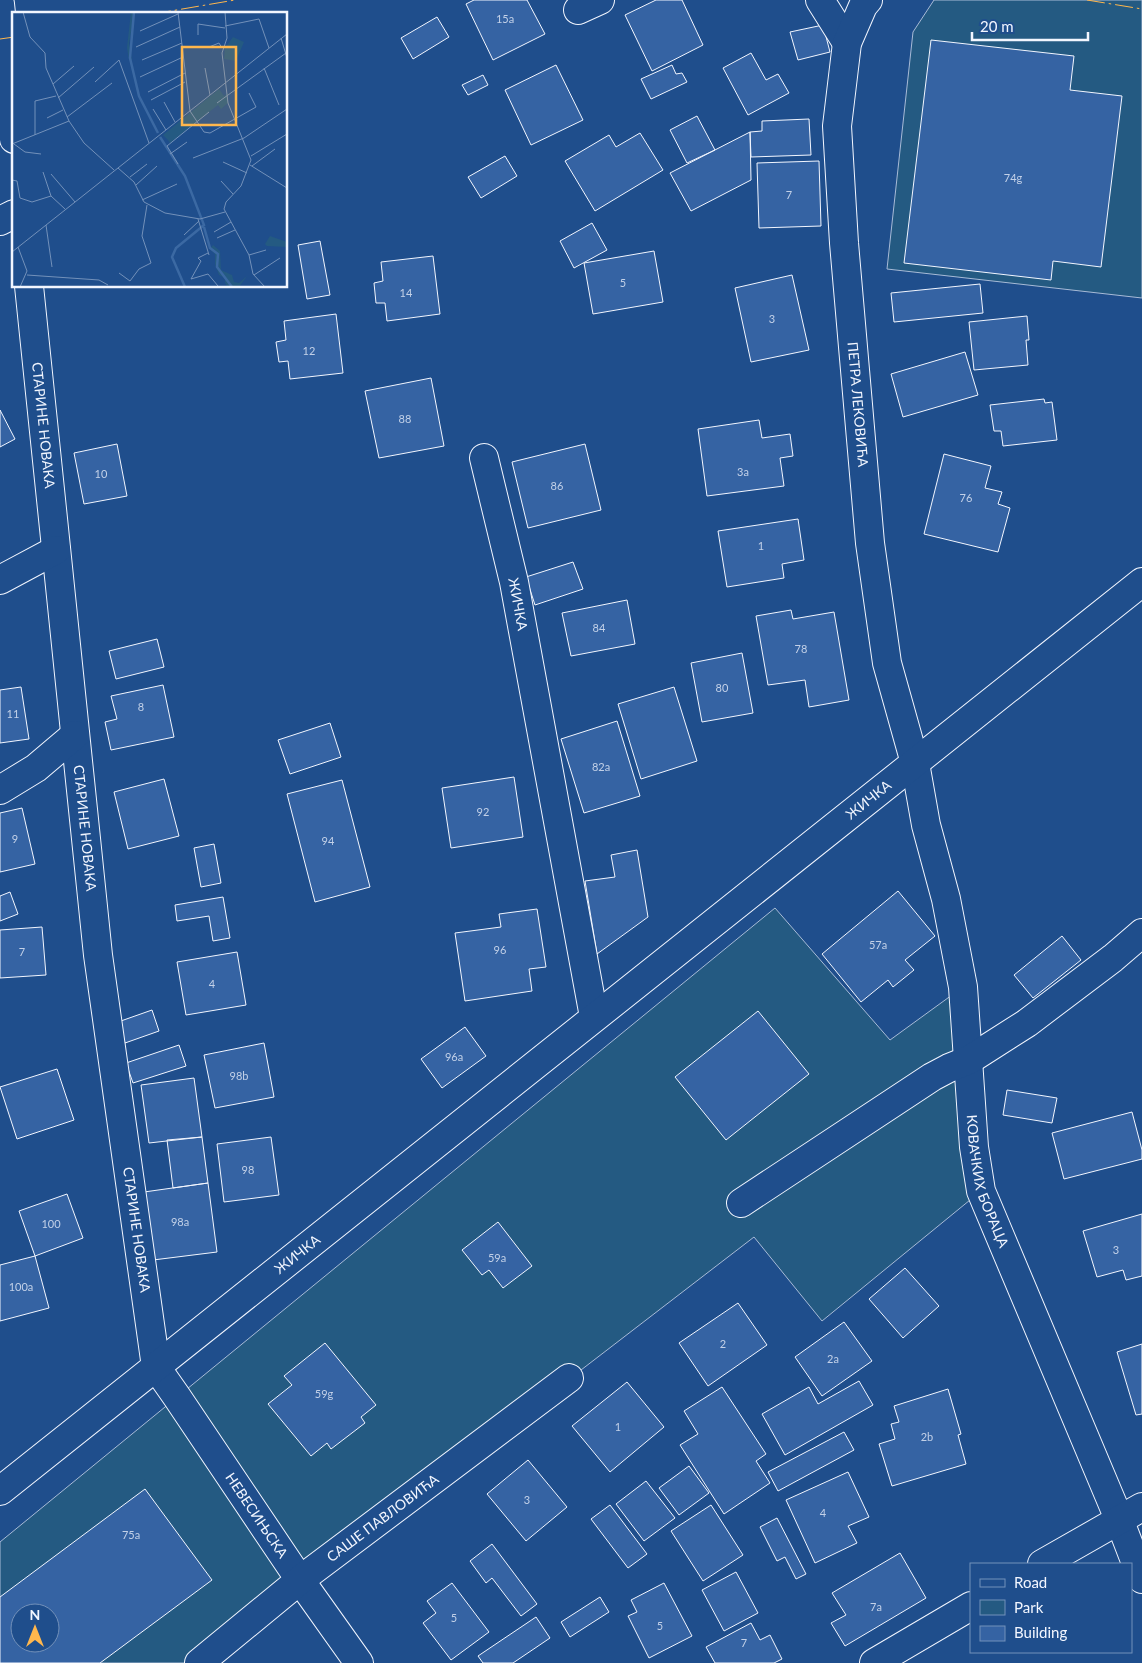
<svg xmlns="http://www.w3.org/2000/svg" width="1142" height="1663" font-family="Lato,sans-serif">
	<style>
		.green { fill: #245a82; stroke: #a8bbd7; fill-rule: evenodd }
		.building { fill: #3563a3; stroke: #f2f6ff; fill-rule: evenodd }
		.lines { fill: none; stroke-linecap: round; stroke-linejoin: round }
		.minor-casing { stroke: #f2f6ff; stroke-width: 30 }
		.major-casing { stroke: #f2f6ff; stroke-width: 30 }
		.minor { stroke: #1f4e8c; stroke-width: 28 }
		.major { stroke: #1f4e8c; stroke-width: 28 }
		.power { stroke: #ffb74d; stroke-width: 1; stroke-dasharray: 18 4 2.5 4; stroke-linecap: butt }
		.labels { text-anchor: middle; stroke-width: 4; stroke-linejoin: round; paint-order: stroke }
		.number-label { font-size: 11px; fill: #c3d1e8 }
		.street-label { font-size: 14px; fill: #f2f6ff; stroke: #1f4e8c }
		.inset-river { fill: none; stroke: #3b69a3; stroke-width: 2.5 }
		.inset-road { fill: none; stroke: #7391ba; stroke-width: 1 }
		.view { fill: #ffb74d; fill-opacity: 0.15; stroke: #ffb74d; stroke-width: 2.5 }
		.inset-edge { fill: none; stroke: #f2f6ff; stroke-width: 2.5 }
	</style>
	<rect width="100%" height="100%" fill="#1f4e8c"/>
	<path class="green" d="M934 0H1142V298L887 269 913 32Z
		M775 908 890 1040 963 987 981 1191 822 1321 754 1237 200 1663H0V1542ZM20 1613H50V1643H20Z"/>
	<path class="building" d="M474 0H527L545 34 493 60 466 4Z
		M656 0H682L703 45 652 71 625 15Z
		M437 17 449 37 413 59 401 38Z
		M823 25 830 52 798 60 790 32Z
		M931 40 1074 56 1070 90 1122 96 1101 267 1053 261 1051 280 904 263Z
		M751 53 766 80 778 74 789 93 748 115 723 68Z
		M556 65 583 120 531 145 505 90Z
		M672 65 676 74 682 73 687 82 651 99 641 79Z
		M483 75 488 85 468 95 462 85Z
		M697 116 715 150 687 163 670 130Z
		M809 119 811 155 751 157 750 132 762 131V121Z
		M750 132 751 180 691 211 670 173Z
		M640 133 663 170 595 211 565 161 609 135 616 147Z
		M505 156 517 176 481 198 468 177Z
		M819 161 821 226 759 228 757 163Z
		M592 223 607 250 574 268 560 241Z
		M320 241 330 295 307 299 298 245Z
		M654 251 663 302 593 314 584 263Z
		M433 256 440 314 387 321 385 303H376L374 283 383 281 381 262Z
		M792 275 809 350 751 362 735 288Z
		M980 284 983 313 894 322 891 293Z
		M336 314 343 373 290 379 288 361 279 362 276 342 286 340 284 321Z
		M1027 316 1029 340H1026L1028 365 974 370 969 322Z
		M965 352 978 395 903 417 891 374Z
		M431 378 444 446 379 458 365 391Z
		M1044 399 1045 403 1052 402 1057 440 1003 446 1001 431H994L990 405Z
		M0 410 15 439 0 447Z
		M759 420 762 438 790 434 793 456 780 458 784 486 707 496 698 429Z
		M117 444 127 496 84 504 74 453Z
		M585 444 601 510 528 528 512 462Z
		M944 454 991 466 985 488 1002 492 998 504 1010 508 998 552 924 534Z
		M798 519 804 560 782 564 784 578 727 587 718 531Z
		M573 562 583 589 535 605 526 577Z
		M627 600 635 644 571 656 562 613Z
		M791 610 793 619 834 612 849 700 809 707 805 680 768 685 756 616Z
		M157 639 164 667 116 679 109 651Z
		M742 653 753 713 702 722 691 663Z
		M163 685 174 737 111 750 105 722 117 719 111 696Z
		M21 687 29 739 0 743V690Z
		M674 687 697 761 641 779 618 704Z
		M617 721 640 796 584 813 561 739Z
		M330 723 341 757 290 774 278 740Z
		M514 777 523 837 451 848 442 788Z
		M164 779 179 836 128 849 114 792Z
		M342 780 370 887 315 902 287 794Z
		M22 808 35 864 0 872V813Z
		M214 844 221 883 201 887 194 848Z
		M637 850 648 917 597 954 585 881 615 877 611 855Z
		M898 891 935 936 905 960 914 970 893 987 888 980 861 1002 822 954Z
		M10 892 18 914 0 921V896Z
		M223 897 230 938 213 941 209 916 177 921 175 905Z
		M537 909 546 967 529 969 532 991 465 1001 455 933 501 927 499 914Z
		M42 927 46 975 0 978V930Z
		M1062 936 1081 960 1033 998 1014 975Z
		M237 952 246 1005 186 1015 177 962Z
		M152 1010 159 1031 125 1043 118 1022Z
		M758 1011 809 1074 726 1140 675 1077Z
		M465 1027 486 1056 442 1088 421 1059Z
		M264 1043 274 1097 215 1108 204 1055Z
		M179 1045 186 1066 133 1083 126 1063Z
		M57 1069 74 1120 17 1139 0 1087Z
		M194 1078 202 1137 149 1143 141 1085Z
		M1007 1090 1057 1098 1052 1123 1003 1115Z
		M1132 1112 1142 1150V1159L1064 1179 1052 1133Z
		M202 1137 208 1183 173 1188 167 1140Z
		M271 1137 279 1195 224 1202 217 1144Z
		M208 1183 217 1252 153 1260 144 1192Z
		M67 1194 83 1238 35 1256 19 1211Z
		M1142 1214V1276L1126 1280 1123 1270 1097 1277 1083 1231Z
		M498 1222 532 1266 503 1288 489 1270 482 1275 462 1250Z
		M35 1256 49 1308 0 1321V1265Z
		M905 1268 939 1306 903 1338 869 1299Z
		M738 1303 767 1345 708 1386 679 1343Z
		M844 1322 872 1361 822 1396 795 1357Z
		M325 1343 376 1405 361 1417 365 1423 331 1449 327 1443 311 1456 268 1404 292 1385 284 1376Z
		M1142 1344V1414L1136 1415 1117 1352Z
		M859 1381 873 1405 785 1455 762 1414 809 1387 818 1404Z
		M627 1382 664 1427 610 1472 572 1426Z
		M722 1387 766 1454 756 1461 770 1483 724 1514 680 1445 698 1434 684 1411Z
		M948 1389 961 1434 958 1435 966 1464 892 1486 879 1444 895 1439 891 1424 899 1422 894 1406Z
		M844 1432 854 1450 778 1491 768 1472Z
		M528 1460 567 1507 526 1541 487 1494Z
		M689 1466 709 1493 679 1515 659 1488Z
		M848 1472 869 1517 848 1526 857 1543 815 1563 786 1500Z
		M646 1481 675 1518 644 1541 616 1504Z
		M145 1489 212 1580 100 1663H0V1597ZM20 1613H50V1643H20Z
		M610 1505 647 1554 628 1568 591 1519Z
		M711 1505 743 1555 703 1581 671 1531Z
		M777 1518 806 1574 796 1579 785 1557 777 1561 760 1527Z
		M492 1544 537 1604 521 1616 492 1578 486 1583 470 1561Z
		M900 1553 926 1598 845 1646 831 1623 846 1615 832 1593Z
		M736 1572 758 1613 724 1631 702 1590Z
		M452 1583 489 1632 451 1660 423 1623 436 1613 427 1601Z
		M664 1583 692 1636 649 1658 628 1616 637 1612 631 1600Z
		M600 1597 609 1612 570 1637 561 1622Z
		M536 1617 550 1638 513 1663H483L478 1656Z
		M751 1623 760 1640 770 1635 782 1659 774 1663H715L706 1647Z"/>
	<g class="lines">
		<defs>
			<g id="minor">
				<path d="M820 0 847 43"/>
				<path id="s1" d="M868 0 863 6 847 43 837 126 844 243 870 543 887 663 915 763 926 825 946 899 963 987 974 1147 981 1191 1119 1519 1142 1579"/>
				<path d="M0 4 14 139"/>
				<path d="M578 10 600 0"/>
				<path d="M0 221 14 214"/>
				<path id="s2" d="M29 286 98 955 156 1367 177 1397 300 1580 359 1663"/>
				<path id="s3" d="M484 458 514 582 594 1017"/>
				<path d="M0 580 56 550"/>
				<path d="M0 790 36 768 75 735"/>
				<path d="M741 1203 932 1077 949 1068 969 1060 1027 1023 1113 958 1142 933"/>
				<path d="M1042 1564 1142 1507"/>
				<path id="s4" d="M199 1663 300 1580 569 1378"/>
				<path d="M874 1663 971 1606"/>
			</g>
			<g id="major">
				<path id="s5" d="M0 1491 1142 582"/>
			</g>
		</defs>
		<use href="#minor" class="minor-casing"/>
		<use href="#major" class="major-casing"/>
		<use href="#minor" class="minor"/>
		<use href="#major" class="major"/>
		<path class="power" d="M1087 0 1142 9
			M153 14 235 0
			M0 39 14 37"/>
	</g>
	<g class="labels">
		<g class="number-label">
			<text x="505" y="23">15a</text>
			<text x="1013" y="182">74g</text>
			<text x="789" y="199">7</text>
			<text x="623" y="287">5</text>
			<text x="406" y="297">14</text>
			<text x="772" y="323">3</text>
			<text x="309" y="355">12</text>
			<text x="405" y="423">88</text>
			<text x="743" y="476">3a</text>
			<text x="101" y="478">10</text>
			<text x="557" y="490">86</text>
			<text x="966" y="502">76</text>
			<text x="761" y="550">1</text>
			<text x="599" y="632">84</text>
			<text x="801" y="653">78</text>
			<text x="722" y="692">80</text>
			<text x="141" y="711">8</text>
			<text x="13" y="718">11</text>
			<text x="601" y="771">82a</text>
			<text x="483" y="816">92</text>
			<text x="15" y="843">9</text>
			<text x="328" y="845">94</text>
			<text x="878" y="949">57a</text>
			<text x="500" y="954">96</text>
			<text x="22" y="956">7</text>
			<text x="212" y="988">4</text>
			<text x="454" y="1061">96a</text>
			<text x="239" y="1080">98b</text>
			<text x="248" y="1174">98</text>
			<text x="180" y="1226">98a</text>
			<text x="51" y="1228">100</text>
			<text x="1116" y="1254">3</text>
			<text x="497" y="1262">59a</text>
			<text x="21" y="1291">100a</text>
			<text x="723" y="1348">2</text>
			<text x="833" y="1363">2a</text>
			<text x="324" y="1398">59g</text>
			<text x="618" y="1431">1</text>
			<text x="927" y="1441">2b</text>
			<text x="527" y="1504">3</text>
			<text x="823" y="1517">4</text>
			<text x="131" y="1539">75a</text>
			<text x="876" y="1611">7a</text>
			<text x="454" y="1622">5</text>
			<text x="660" y="1630">5</text>
			<text x="744" y="1647">7</text>
		</g>
		<g class="street-label">
			<text dy="5" stroke="none"><textPath href="#s1" startOffset="411">ПЕТРА ЛЕКОВИЋА</textPath></text>
			<text dy="5" stroke="none"><textPath href="#s2" startOffset="140">СТАРИНЕ НОВАКА</textPath></text>
			<text dy="5" stroke="none"><textPath href="#s3" startOffset="150">ЖИЧКА</textPath></text>
			<text dy="5" stroke="none"><textPath href="#s5" startOffset="1110">ЖИЧКА</textPath></text>
			<text dy="5" stroke="none"><textPath href="#s2" startOffset="545">СТАРИНЕ НОВАКА</textPath></text>
			<text dy="5" stroke="none"><textPath href="#s1" startOffset="1201">КОВАЧКИХ БОРАЦА</textPath></text>
			<text dy="5" stroke="none"><textPath href="#s2" startOffset="950">СТАРИНЕ НОВАКА</textPath></text>
			<text dy="5" stroke="none"><textPath href="#s5" startOffset="380">ЖИЧКА</textPath></text>
			<text dy="5" stroke="none"><textPath href="#s2" startOffset="1268">НЕВЕСИЊСКА</textPath></text>
			<text dy="5" stroke="none"><textPath href="#s4" startOffset="234">САШЕ ПАВЛОВИЋА</textPath></text>
		</g>
	</g>
	<g transform="translate(12 12)">
		<rect width="275" height="275" fill="#1f4e8c"/>
		<path d="M119 0H123L117 31 120 48H117L115 36ZM221 25 232 30 224 49 212 47 213 36ZM207 77 212 84 216 81V91L209 97 206 93 158 131 156 128 151 123ZM258 224 275 230V235L255 234 253 232ZM201 233 208 239 209 258 220 263 222 270 227 271 235 264 227 275H216L213 271V266L207 263 203 252V242L198 237Z" fill="#245a82"/>
		<path class="inset-river" d="M122 0 118 46 127 84 146 121M148 125 173 164 192 213 164 236 160 245 173 275M192 215 198 236 206 242 205 255 220 275"/>
		<path class="inset-road" d="M11 0 18 25 33 41 34 56 57 109 72 131 102 158M166 0 178 99 192 120 198 121 244 95 237 81M213 0 215 26 210 41 216 91 239 148 229 174 214 190 212 197 237 243 241 262 253 275M213 14 247 7 257 36M128 19 166 2M186 23V12L213 16M269 26 275 46M124 35 168 15M197 35 207 31 210 36M130 48 170 31M193 56 198 83M252 56 267 93M128 65 171 45M83 70 107 48 137 131M41 72 62 54M136 80 173 61M46 86 82 55M139 88 173 70M152 90 163 110M205 91 274 41M141 97 154 118M55 105 100 71M35 106 51 98M23 123V89L44 84M0 132 57 109M2 132 13 140 29 142M158 142 175 130M239 144 275 122M181 146 232 126 275 97M211 150 235 161M166 152 155 134 197 100M238 153 275 176M240 154 263 137M106 156 122 170 132 190 153 201 188 207 213 200M31 160 39 184 53 197M39 162 63 190M118 165 135 152M0 168 5 169 8 186 20 190 39 184M209 169 221 182M124 173 145 154M130 188 165 172M186 207 197 243M34 213 40 255M202 220 219 210M172 223 187 209M205 226 223 218M6 235 15 259 8 275M0 240 275 22M196 241 186 246 189 249 179 267 196 262 206 274M237 243 254 238M107 261 118 269 127 257 139 251 130 224 135 193M15 263 87 268 96 273M242 263 268 246"/>
		<path class="view" d="M170 35H224V113H170Z"/>
		<rect width="275" height="275" class="inset-edge"/>
	</g>
	<rect x="970" y="1563" width="162" height="90" fill="#1f4e8c" stroke="#7391ba"/>
	<rect x="980" y="1579" width="25" height="8" fill="#1f4e8c" stroke="#7391ba"/>
	<text x="1014" y="1588" font-size="15" fill="#f2f6ff">Road</text>
	<rect x="980" y="1600" width="25" height="15" fill="#245a82" stroke="#7391ba"/>
	<text x="1014" y="1613" font-size="15" fill="#f2f6ff">Park</text>
	<rect x="980" y="1626" width="25" height="15" fill="#3563a3" stroke="#7391ba"/>
	<text x="1014" y="1638" font-size="15" fill="#f2f6ff">Building</text>
	<g transform="translate(35 1628)"><circle r="24" fill="#1f4e8c" stroke="#7391ba"/>
	<path d="M0-4L9 19L0 12L-9 19Z" fill="#ffb74d"/>
	<text y="-8" font-size="14" font-weight="bold" text-anchor="middle" fill="#f2f6ff">N</text>
	</g>
	<path d="M972 32v8h116v-8" fill="none" stroke="#f2f6ff" stroke-width="2.5"/>
	<text x="980" y="32" font-size="15" fill="#f2f6ff" stroke="#1f4e8c" stroke-width="4" paint-order="stroke">20 m</text>
</svg>
